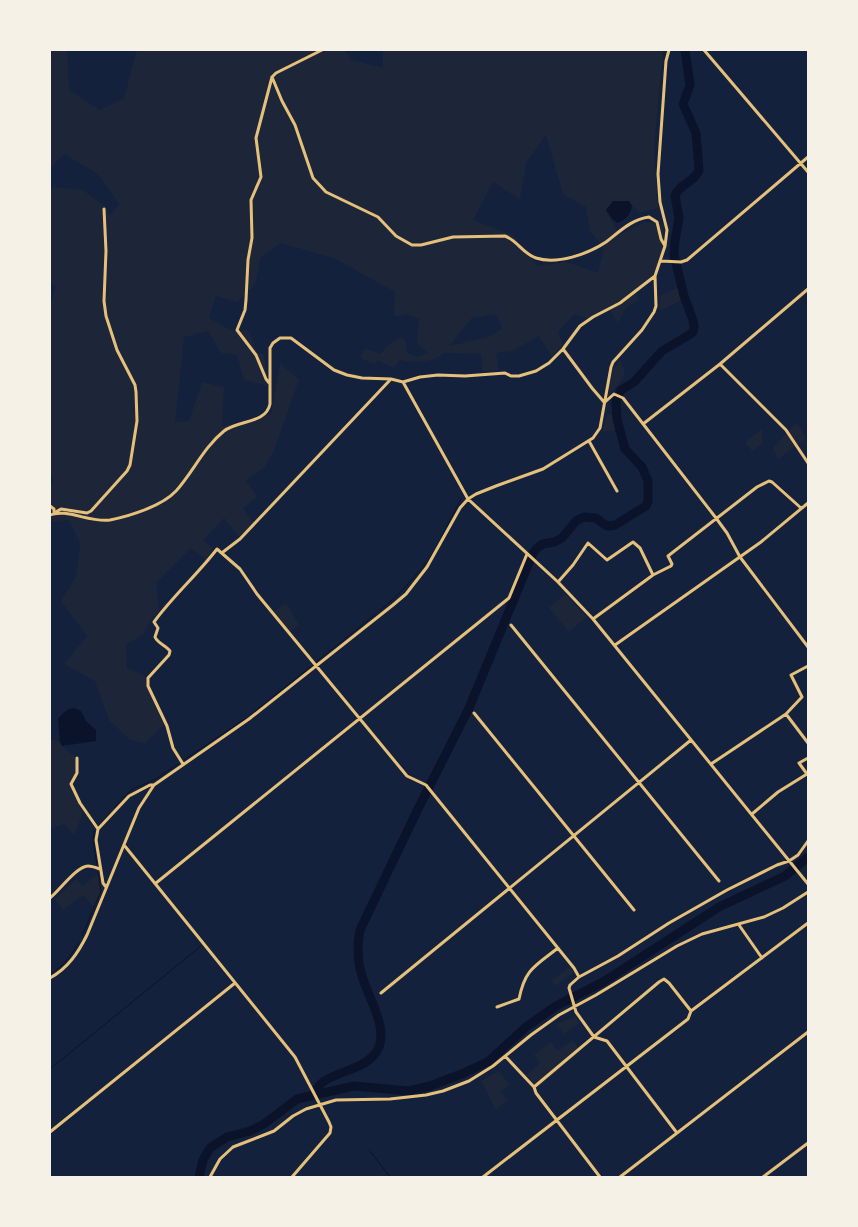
<svg xmlns="http://www.w3.org/2000/svg" width="858" height="1227" font-family="Raleway,sans-serif">
	<style>
		.green { fill: #1d2539; fill-rule: evenodd }
		.water { fill: #0b132b }
		.lines { fill: none; stroke-linecap: round; stroke-linejoin: round }
		.stream { stroke: #0b132b; stroke-width: 1 }
		.river { stroke: #0b132b; stroke-width: 9 }
		.minor { stroke: #e5c07b; stroke-width: 3 }
	</style>
	<rect width="100%" height="100%" fill="#14213d"/>
	<path class="green" d="M50 50H67L69 90 100 110 124 98 137 50H345L351 60 383 68V50H663L654 147 658 208 640 213 629 202 606 210 619 235 644 222 664 224 663 249 653 275 635 290 639 299 625 309 618 323 609 308 587 318 574 314 558 332 563 345 552 357 539 336 512 351 496 353 499 370 483 372 481 354 444 353C434 363 413 363 400 360L394 368 378 360 374 364 360 358 365 348 380 354 391 343 400 337 406 341V352L416 357 428 353 417 343 419 319 407 314 394 317 395 292 336 259 281 243 261 257 255 285 237 302 216 296 209 318 232 331 249 330 257 353 264 354 268 386 244 380 237 355 221 353 208 331 184 337 175 422 189 421 202 382 224 387 222 427 271 414 280 363 299 380 274 450 265 467 246 480 257 497 243 508 253 523 239 537 224 518 203 540 213 548 206 560 191 548 156 583 159 611 151 620 143 634 126 645 127 668 144 675 151 697 164 725 145 743 130 740 109 720 95 681 64 664 87 636 61 601 76 577 80 547 79 539 68 520 50 522V485L54 483 50 473V305L56 286 50 283V189L54 187 83 190 104 206 110 215 119 204 98 174 64 154 52 166H50ZM546 135 563 194 586 207 590 231 604 248 598 273 567 262 538 266 513 235 473 220 493 182 520 199 526 163ZM496 314 502 328 489 337 449 346 472 318Z
		M679 287 683 299 660 311V296Z
		M620 360 625 372 622 380 608 396 613 370Z
		M607 415H615L616 430 602 432Z
		M797 422 806 438 778 459 773 448Z
		M762 429V444L752 451 745 442Z
		M565 594 587 617 569 632 549 608Z
		M286 603 299 625 288 633 271 613Z
		M50 739 60 742 62 746 79 760V773L70 787 83 813 74 835 64 824 50 829Z
		M101 871 105 885 95 908 83 895 63 910 55 899 76 879 83 886Z
		M571 966 574 973 554 986 552 980Z
		M575 1017 580 1023 564 1034 556 1024Z
		M573 1040 580 1052 537 1088 527 1075 540 1063 534 1055 551 1042 558 1051Z
		M499 1071 509 1084 501 1092 507 1100 496 1110 481 1081Z"/>
	<path class="water" d="M613 201H629L632 206C630 215 626 219 618 223L613 220 606 210Z
		M74 708 81 711 86 721 96 730V741L62 746 60 742 58 719C63 713 66 709 74 708Z"/>
	<g class="lines">
		<path class="stream" d="M436 548 461 499
			M379 611C401 594 417 575 433 553
			M316 662 376 614
			M250 715 313 665
			M184 760 246 718
			M114 808 127 794 133 789 156 779 178 764
			M99 826 110 813
			M94 831 93 840 97 865
			M82 936 101 891 98 873
			M50 974C64 966 71 956 79 942
			M50 1069 201 946
			M370 1151 390 1177"/>
		<path class="river" d="M313 1094C316 1090 319 1085 323 1082 338 1071 361 1070 374 1055 393 1034 368 998 362 976 357 960 357 946 360 930L417 811 469 708 533 553 537 548 543 544 554 542 562 538 576 521 584 517 596 518 605 525 610 526 615 525 646 506 648 501V481L642 467 625 449 617 419 616 401 621 390 634 382 662 351 689 335 693 332 694 327 693 320 684 296 674 255 675 241 679 218 675 196C679 184 695 182 699 170L696 133 683 104 690 85 685 50
			M199 1177 203 1160 210 1148 227 1137 250 1131 264 1124 297 1099 354 1086 409 1091 430 1086 464 1073 489 1061 526 1027 556 1006 603 982 719 907 785 876 808 857"/>
		<path class="minor" d="M704 50 808 172
			M272 77 282 101 295 125 313 178 326 192 378 217 396 236 412 245H421L453 237 505 236C517 240 523 254 536 258 557 265 588 254 606 242 619 232 632 219 649 217L657 222 661 239 665 246
			M661 261 681 262 687 260 808 157
			M563 349 592 388 604 402
			M720 364 786 430 808 463
			M403 382 468 499 558 582 593 619 808 884
			M270 384 266 379 256 355 237 330 245 310 246 300 248 260 252 238 251 200 261 177 256 138 272 77 276 73 322 50
			M605 402 614 394 623 398 716 518 727 533 740 557 808 647
			M643 424 720 364 808 289
			M589 441 617 491
			M50 506 54 509V513L61 509 87 513 91 511 127 471 130 465 137 421 136 392 135 385 117 350 106 316 104 301 106 251 104 209
			M50 515C66 508 90 523 110 520 130 516 162 506 176 491 193 472 204 447 224 431 238 420 266 424 270 404V348L273 343 280 338H291L334 370 347 375 362 378 391 379 403 382 420 377 438 375 465 376 505 373 511 376H519L536 371 549 363 563 349 580 326 593 317 620 303 655 276
			M223 552 240 539 391 379
			M558 582 573 565 588 543 607 560 633 542 640 548 653 575
			M593 619 653 575 671 566 672 564 668 556 757 487 769 481 772 482 801 508
			M511 625 719 881
			M615 645 761 542 808 503
			M474 713 634 910
			M786 714 808 743
			M77 758V773L71 784 80 803 98 829
			M183 764 173 748 167 726 148 686V678L169 655 170 651C166 645 158 644 155 637L158 628 154 622C173 596 197 575 217 549L240 569 257 594 407 776 426 785 574 968 579 977 570 985 569 988 576 1012 594 1037 607 1041 677 1133
			M711 764 786 714 802 697 791 675 808 666
			M752 814 778 792 807 774 799 763 808 758
			M124 845 295 1057 329 1122 331 1127 330 1133 292 1177
			M156 883 509 598 527 554
			M106 887 103 883 96 840 98 829 129 796 150 785H154
			M50 898C59 891 77 866 88 866 92 866 97 868 100 869
			M739 925 762 958
			M579 977 618 956 669 923 727 890 777 865 789 861 798 855 808 841
			M50 978C68 968 78 953 87 935L139 808 154 785 249 719 393 605 406 594 427 567 460 508 468 499 476 494 496 486 543 469 593 438 600 428 611 367 613 362 642 330 654 312 656 306 655 276 665 246 667 230 660 202 658 174 666 61 669 50
			M381 993 691 740
			M497 1007 519 999C525 969 535 966 558 948
			M505 1056 534 1087
			M50 1132 235 983
			M210 1177 220 1159 233 1147 274 1131 293 1116 306 1109 336 1100 390 1099 426 1095 443 1091 469 1081 493 1066 531 1035 559 1015 596 995 677 946 702 934 764 917 783 908 808 892
			M483 1177 688 1019 691 1011 808 923
			M600 1177 536 1093 534 1087 659 982 664 979 669 983 691 1011
			M620 1177 808 1032
			M763 1177 808 1143"/>
	</g>
	<rect width="858" height="1227" fill="none" stroke="#f6f1e7" stroke-width="102"/>
</svg>
